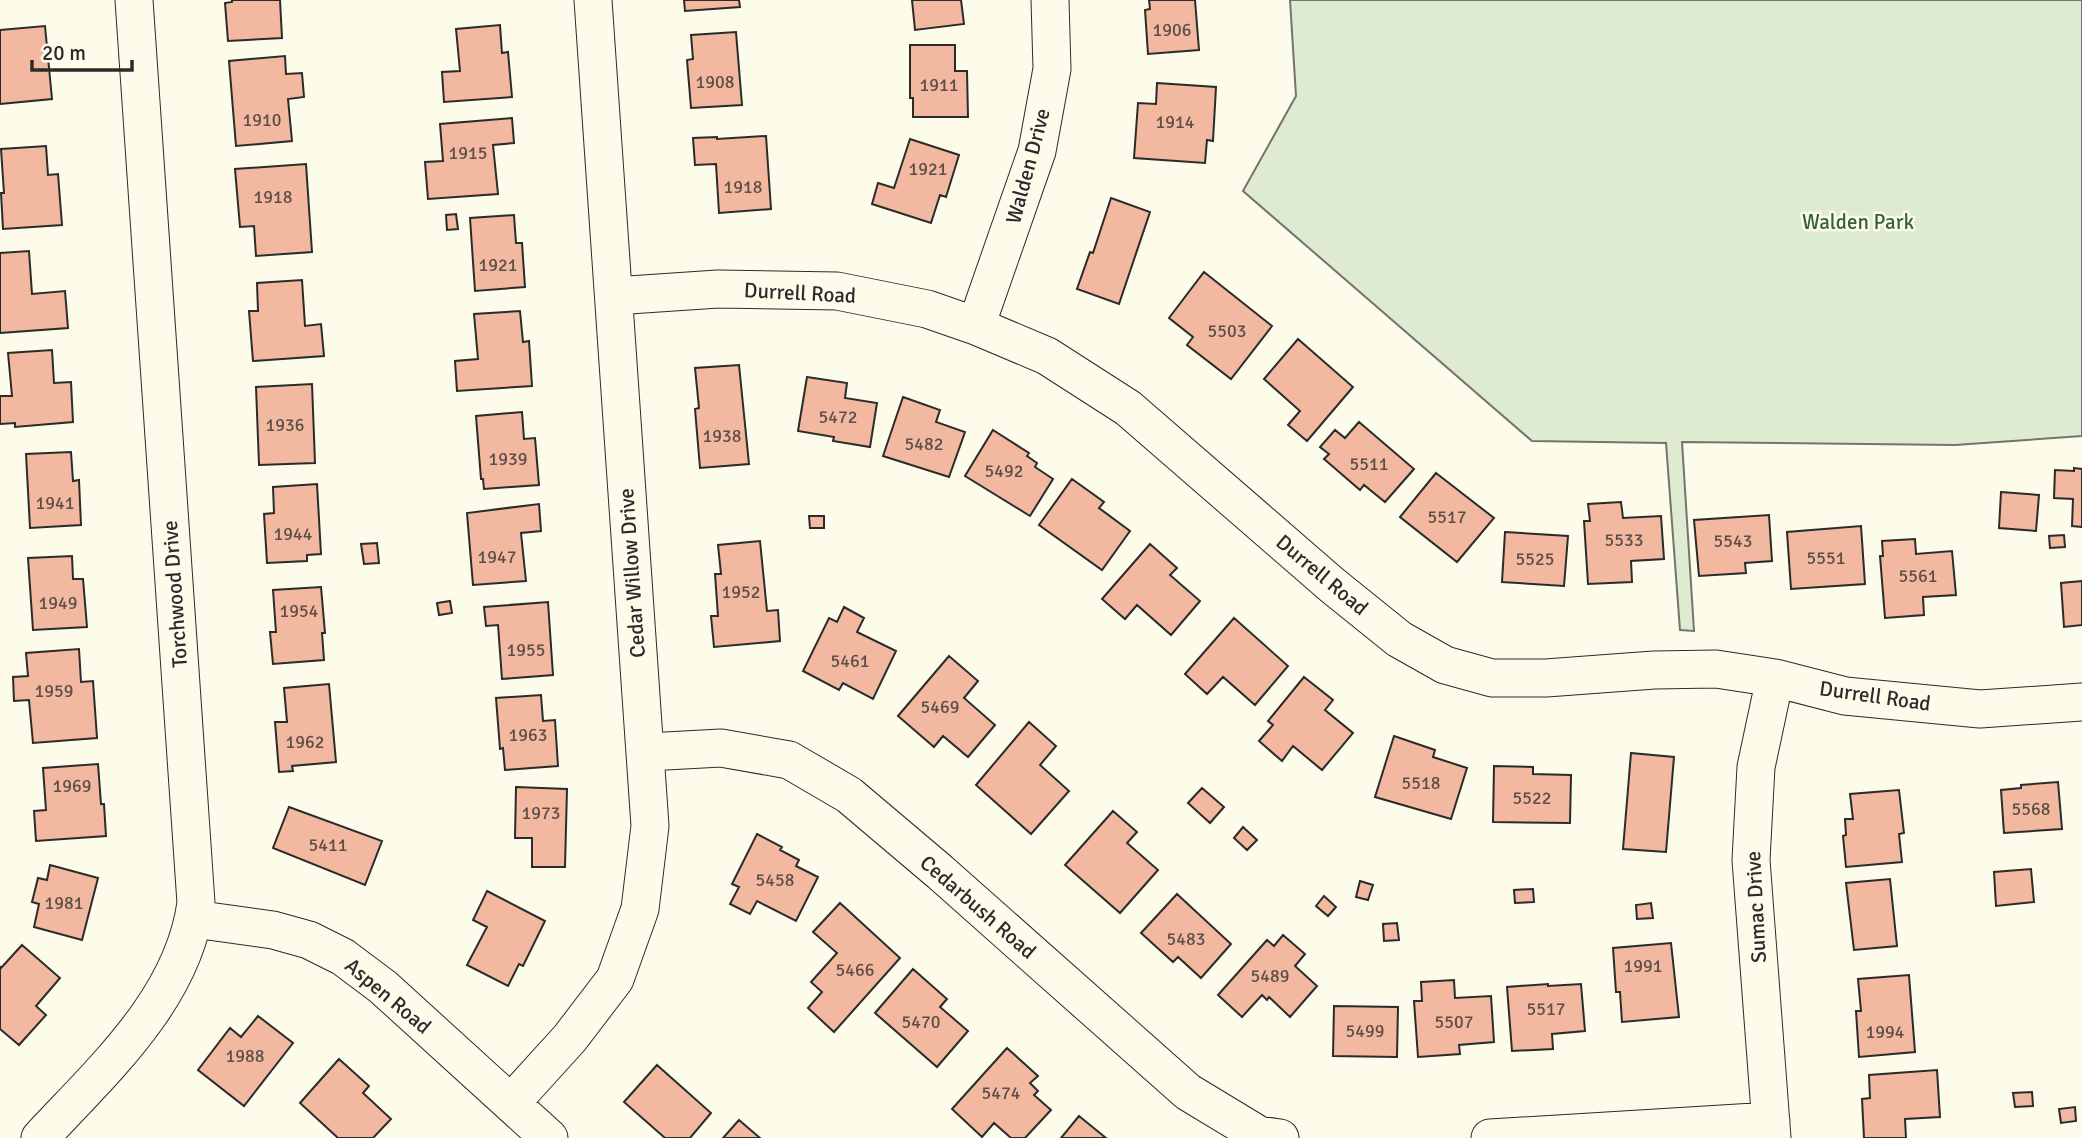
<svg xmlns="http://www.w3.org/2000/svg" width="2082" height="1138" font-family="Signika,sans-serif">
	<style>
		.green { fill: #deebd1; stroke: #74746e; stroke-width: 2 }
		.building { fill: #f2b8a0; stroke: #2b2b2b; stroke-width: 2 }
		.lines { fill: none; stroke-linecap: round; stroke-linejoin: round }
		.minor-casing { stroke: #2b2b2b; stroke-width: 39 }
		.minor { stroke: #fdfbea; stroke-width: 37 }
		.labels { text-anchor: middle; stroke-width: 5; stroke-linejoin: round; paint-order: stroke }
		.number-label { font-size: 18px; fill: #5d4e48 }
		.street-label { font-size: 21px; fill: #2b2b2b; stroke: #fdfbea }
		.park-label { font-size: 21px; fill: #34623c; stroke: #fdfbea }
	</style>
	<rect width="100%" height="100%" fill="#fdfbea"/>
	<path class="green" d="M1290 0H2082V436L1955 445 1682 442 1694 631 1680 630 1666 443 1532 441 1243 191 1296 96Z"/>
	<path class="building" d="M232 0H280L282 38 228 41 225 3 232 2Z
		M684 0H739L740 7 685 11Z
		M912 0H961L964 24 915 30Z
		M1149 0H1195L1199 50 1148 54 1145 10 1150 9Z
		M500 25 502 53 508 52 512 97 444 102 442 72 460 71 456 29Z
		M45 26 52 99 0 104V30Z
		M736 32 742 105 691 108 687 60 693 59 691 35Z
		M910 45H955V71H967L968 117H913V98H910Z
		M285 56 286 74 302 73 304 97 288 99 292 141 236 146 229 61Z
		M1157 83 1216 87 1213 141 1207 140 1205 163 1134 158 1138 103 1156 104Z
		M512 118 514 143 493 145 498 194 428 199 425 162 443 161 440 124Z
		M766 136 771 209 719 213 716 164 695 165 693 138 717 137V139Z
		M910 139 959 155 946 197 940 195 931 223 872 204 878 183 894 188Z
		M46 146 48 175 58 174 62 225 3 229 1 193H4L1 149Z
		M306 164 312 252 256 256 254 226 240 227 235 169Z
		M1111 198 1150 212 1119 304 1077 289 1090 252 1093 253Z
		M456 214 458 229 447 230 446 215Z
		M514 215 516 243H522L525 287 475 291 470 218Z
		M29 251 32 294 65 291 68 328 0 333V253Z
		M1204 272 1272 326 1231 379 1187 345 1193 337 1169 318Z
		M302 280 305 326 321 324 324 356 253 361 249 311H258L257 283Z
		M520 311 523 342 529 341 532 386 457 391 455 361 478 359 474 314Z
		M1298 339 1353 387 1307 441 1288 425 1300 411 1264 379Z
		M52 350 54 383 71 382 73 422 15 427V423L0 424V396H12L8 353Z
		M739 365 749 464 700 468 695 409 699 408 695 368Z
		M807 377 847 383 845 398 877 403 870 447 833 441 834 437 798 431Z
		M312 384 315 463 259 465 256 387Z
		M903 397 940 410 936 422 965 432 949 477 883 456Z
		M522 412 524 439 535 438 539 485 484 489 483 479H481L476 416Z
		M1359 422 1414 469 1385 502 1364 485 1360 490 1324 459 1329 454 1320 447 1335 430 1345 438Z
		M993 430 1029 453 1027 456 1037 463 1035 467 1053 479 1030 516 965 476Z
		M71 452 73 481 79 480 81 525 30 528 26 454Z
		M2074 468 2082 469V527L2072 526 2073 499 2054 498 2055 470 2074 471Z
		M1436 473 1494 518 1457 562 1400 517Z
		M1072 479 1104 502 1099 508 1130 531 1102 570 1039 525Z
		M317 484 321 554 307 555V561L267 563 264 514 274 513 273 487Z
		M2001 492 2039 495 2036 531 1999 528Z
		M1621 502 1623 518 1661 516 1664 559 1631 561 1632 582 1588 584 1584 521H1590L1588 504Z
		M539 504 541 531 521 533 526 581 473 585 467 513Z
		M1769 515 1772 561 1745 563 1746 573 1699 576 1694 520Z
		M809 516H824V528H810Z
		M1861 526 1865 584 1791 589 1787 532Z
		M1505 532 1568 536 1564 586 1502 582Z
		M2064 535 2065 547 2050 548 2049 536Z
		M1915 539 1916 554 1952 551 1956 595 1923 597 1924 615 1885 618 1880 556H1883L1882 541Z
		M760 541 767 611 778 610 780 641 714 647 711 616H718L715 574H721L718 545Z
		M377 543 379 563 364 564 361 544Z
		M1150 544 1177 568 1170 575 1200 601 1171 635 1137 605 1125 619 1102 599Z
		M72 556 73 579H83L87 627 33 630 28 558Z
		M2082 581V625L2064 627 2061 583Z
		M321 587 325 633H322L324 660 273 664 270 632H276L273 590Z
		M450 601 452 613 439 615 437 603Z
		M548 602 553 675 502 679 498 625 486 626 484 607Z
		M844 607 864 618 857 632 896 651 873 699 843 683 839 690 803 671 829 618 837 622Z
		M1234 618 1288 666 1255 705 1223 677 1207 694 1185 674Z
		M79 649 81 682 93 681 97 738 33 743 29 700 14 701 13 677 28 676 26 653Z
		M949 656 978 681 964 698 995 725 968 757 943 736 934 747 898 716Z
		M1304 677 1333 700 1325 710 1353 733 1322 770 1293 746 1282 761 1259 741 1273 725 1268 721Z
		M329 684 336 762 292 766 293 771 279 772 275 722H287L284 688Z
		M541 695 543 721 555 720 558 766 505 770 503 748 500 749 496 698Z
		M1029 722 1056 746 1040 765 1069 791 1031 834 976 785Z
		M1394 736 1435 750 1433 757 1467 768 1451 819 1375 797Z
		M1631 753 1674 757 1666 852 1623 849Z
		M98 764 101 804H104L106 836 36 841 34 811 46 810 43 768Z
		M1494 766 1533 767V774L1571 775 1570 823 1493 822Z
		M2058 782 2062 829 2004 833 2001 790 2021 788V785Z
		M516 787 567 789 565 867H532V838H515Z
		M1202 788 1224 807 1210 823 1188 803Z
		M1899 790 1904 833 1899 834 1902 862 1846 867 1843 836 1846 835 1845 819H1853L1850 794Z
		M289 807 382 841 365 885 273 848Z
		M1113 811 1137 832 1127 843 1158 870 1120 913 1065 865Z
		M1243 827 1257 840 1247 850 1234 838Z
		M757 834 782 847 780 850 799 860 796 866 818 877 796 921 757 901 750 914 730 904 739 887 732 884Z
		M50 865 98 878 82 940 34 927 39 904 32 902 38 878 47 880Z
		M2031 869 2034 902 1996 906 1994 872Z
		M1890 879 1897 946 1854 950 1846 883Z
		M1360 881 1373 885 1368 900 1356 897Z
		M1533 889 1534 902 1515 903 1514 890Z
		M487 891 545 921 523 966 519 964 508 986 467 965 487 927 473 920Z
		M1177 894 1231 944 1201 978 1178 957 1173 962 1141 933Z
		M1324 896 1336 907 1328 916 1316 906Z
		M840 903 900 958 834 1032 808 1008 822 992 811 982 837 953 813 932Z
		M1651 903 1653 918 1637 919 1636 905Z
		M1397 923 1399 940 1384 941 1383 924Z
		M1283 935 1305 954 1295 966 1317 986 1290 1017 1269 997 1267 1000 1262 995 1242 1017 1218 995 1267 940 1274 946Z
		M1671 943 1679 1017 1622 1022 1620 992H1616L1613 948Z
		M22 945 60 978 36 1006 46 1015 19 1045 0 1029V967L1 968Z
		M913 969 947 999 940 1007 968 1031 937 1067 875 1013Z
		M1909 975 1915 1052 1859 1057 1856 1011H1861L1858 979Z
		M1454 980 1455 998 1491 996 1494 1042 1459 1045 1460 1054 1418 1057 1414 1001H1422L1421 982Z
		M1548 984V986L1581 984 1585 1031 1552 1034 1553 1049 1512 1051 1507 987Z
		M1334 1006 1398 1007 1397 1057 1333 1056Z
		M258 1016 293 1043 244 1106 198 1070 230 1028 241 1037Z
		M1007 1048 1038 1076 1030 1083 1038 1091 1034 1095 1051 1110 1025 1138H1011L994 1123 982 1137 952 1109Z
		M339 1059 369 1086 363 1093 391 1119 373 1138H338L300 1103Z
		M657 1065 711 1113 690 1138H665L624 1102Z
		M1937 1070 1940 1117 1905 1119 1906 1138H1864L1862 1099 1870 1098 1869 1075Z
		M2032 1092 2033 1106 2015 1107 2013 1093Z
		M2075 1107 2076 1121 2061 1123 2059 1109Z
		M1079 1116 1106 1138H1061Z
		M739 1120 760 1138H723Z"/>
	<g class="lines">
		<defs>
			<path id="minor" d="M614 296 718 289 837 291 927 309 976 326 1047 356 1128 408 1332 585 1399 639 1445 665 1492 678H1546L1654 670 1716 669 1775 678 1845 696 1980 709 2082 702
				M976 326 1037 151 1052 69 1050 0
				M647 752 721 748 789 760 849 795 940 872 1188 1092 1259 1135 1280 1138
				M194 919 273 930 309 940 343 957 383 987 549 1138
				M511 1103 570 1038 615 979 640 909 650 826 593 0
				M40 1138C103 1070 183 999 196 903L134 0
				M1490 1138 1771 1121
				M1772 1138 1751 860 1756 767 1775 678"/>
		</defs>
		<use href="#minor" class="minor-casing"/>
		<use href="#minor" class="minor"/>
	</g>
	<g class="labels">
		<g class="number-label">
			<text x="1172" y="36">1906</text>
			<text x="715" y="88">1908</text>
			<text x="939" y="91">1911</text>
			<text x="262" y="126">1910</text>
			<text x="1175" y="128">1914</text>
			<text x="468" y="159">1915</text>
			<text x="928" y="175">1921</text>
			<text x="743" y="193">1918</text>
			<text x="273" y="203">1918</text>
			<text x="498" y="271">1921</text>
			<text x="1227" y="337">5503</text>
			<text x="838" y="423">5472</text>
			<text x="285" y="431">1936</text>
			<text x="722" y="442">1938</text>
			<text x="924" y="450">5482</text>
			<text x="508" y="465">1939</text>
			<text x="1369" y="470">5511</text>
			<text x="1004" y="477">5492</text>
			<text x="55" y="509">1941</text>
			<text x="1447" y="523">5517</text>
			<text x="293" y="540">1944</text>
			<text x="1624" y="546">5533</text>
			<text x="1733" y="547">5543</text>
			<text x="497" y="563">1947</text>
			<text x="1826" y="564">5551</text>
			<text x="1535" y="565">5525</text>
			<text x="1918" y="582">5561</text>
			<text x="741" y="598">1952</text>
			<text x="58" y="609">1949</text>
			<text x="299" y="617">1954</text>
			<text x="526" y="656">1955</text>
			<text x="850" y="667">5461</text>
			<text x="54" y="697">1959</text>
			<text x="940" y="713">5469</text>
			<text x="528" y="741">1963</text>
			<text x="305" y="748">1962</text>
			<text x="1421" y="789">5518</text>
			<text x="72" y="792">1969</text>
			<text x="1532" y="804">5522</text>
			<text x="2031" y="815">5568</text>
			<text x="541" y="819">1973</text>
			<text x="328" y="851">5411</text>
			<text x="775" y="886">5458</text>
			<text x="64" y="909">1981</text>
			<text x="1186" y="945">5483</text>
			<text x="1643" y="972">1991</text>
			<text x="855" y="976">5466</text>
			<text x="1270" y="982">5489</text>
			<text x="1546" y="1015">5517</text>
			<text x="921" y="1028">5470</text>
			<text x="1454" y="1028">5507</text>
			<text x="1365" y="1037">5499</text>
			<text x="1885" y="1038">1994</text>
			<text x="245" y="1062">1988</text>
			<text x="1001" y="1099">5474</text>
		</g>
		<g class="street-label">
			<text transform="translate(1028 166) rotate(-75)" y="7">Walden Drive</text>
			<text transform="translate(800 293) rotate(3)" y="7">Durrell Road</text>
			<text transform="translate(632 573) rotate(-94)" y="7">Cedar Willow Drive</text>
			<text transform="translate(1322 575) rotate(40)" y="7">Durrell Road</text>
			<text transform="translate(175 594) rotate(-94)" y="7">Torchwood Drive</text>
			<text transform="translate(1875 696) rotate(8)" y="7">Durrell Road</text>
			<text transform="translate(978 907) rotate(41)" y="7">Cedarbush Road</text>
			<text transform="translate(1756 907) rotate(-93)" y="7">Sumac Drive</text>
			<text transform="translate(388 996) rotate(40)" y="7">Aspen Road</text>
		</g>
		<g class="park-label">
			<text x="1858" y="229">Walden Park</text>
		</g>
	</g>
	<path d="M32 60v10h100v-10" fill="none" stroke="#2b2b2b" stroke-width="3.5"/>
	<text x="42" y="60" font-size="21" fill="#2b2b2b" stroke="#fdfbea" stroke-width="5" paint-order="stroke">20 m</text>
</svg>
